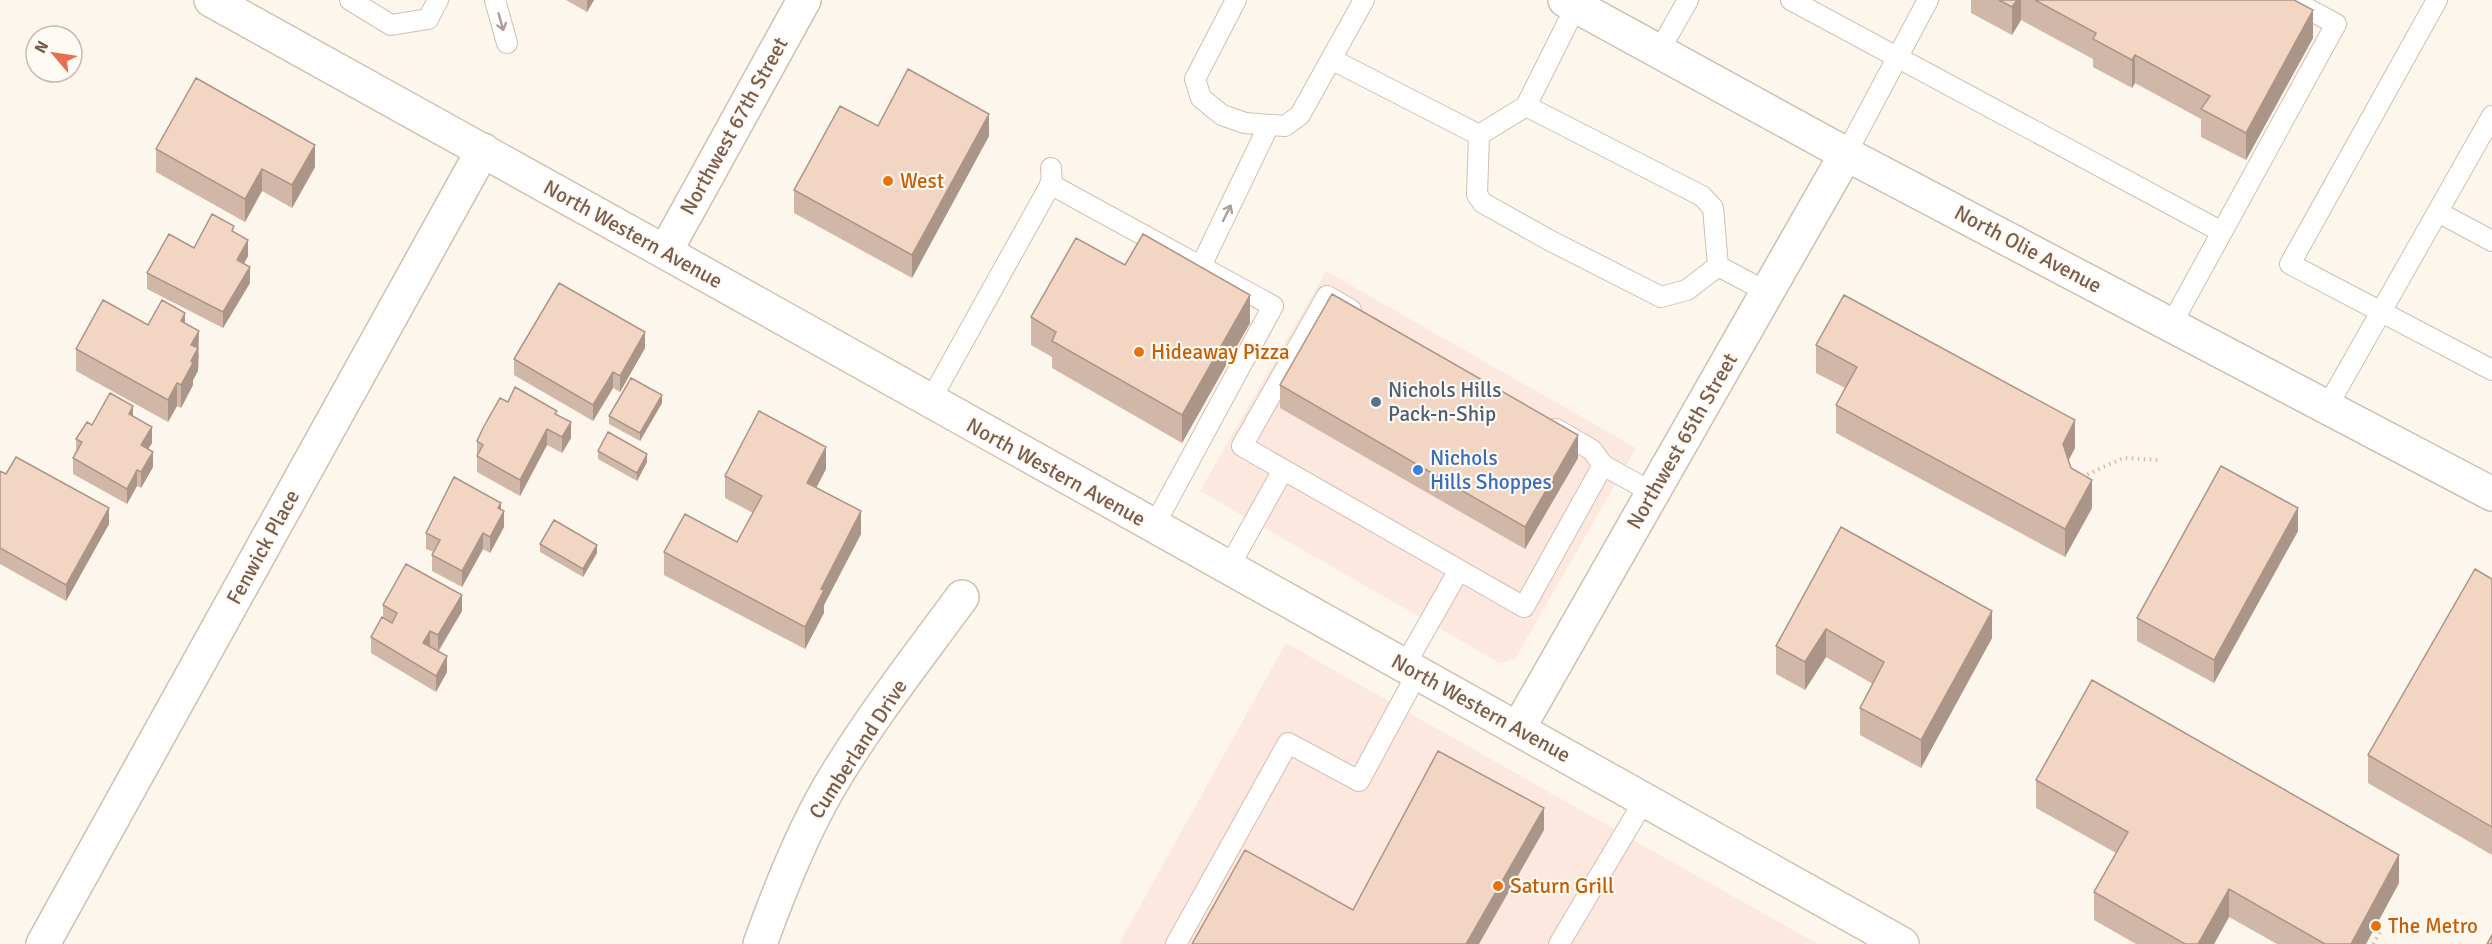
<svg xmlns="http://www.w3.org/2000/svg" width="2492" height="944" font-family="Signika,sans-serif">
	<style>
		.commercial { fill: #fde8e0 }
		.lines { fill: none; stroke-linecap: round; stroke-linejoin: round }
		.service-casing { stroke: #d1beb0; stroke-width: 22 }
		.minor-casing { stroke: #d1beb0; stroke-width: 36 }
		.secondary-casing { stroke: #d6c0b0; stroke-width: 36 }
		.path { stroke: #d9b8a5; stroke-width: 4; stroke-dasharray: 1.5 4.5; stroke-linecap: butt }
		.service { stroke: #fff; stroke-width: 20 }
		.minor { stroke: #fff; stroke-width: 33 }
		.secondary { stroke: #fff; stroke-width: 33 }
		.wall { fill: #d1b7a8 }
		.shaded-wall { fill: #aa9588 }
		.building { fill: #f3d5c3; stroke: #aa9588; stroke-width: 1.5 }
		.oneway { stroke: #af9d94 }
		.food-dot { fill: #e8710a; stroke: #fffaf3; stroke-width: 2 }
		.service-dot { fill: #5c6f8a; stroke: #fffaf3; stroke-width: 2 }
		.shop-dot { fill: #3f7fe0; stroke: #fffaf3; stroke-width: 2 }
		.labels { text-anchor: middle; stroke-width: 4.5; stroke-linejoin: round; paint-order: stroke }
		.street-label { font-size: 21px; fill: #7a5c4d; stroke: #fffaf3 }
		.food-label { font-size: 21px; fill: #c56008; stroke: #fffaf3; text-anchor: start }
		.service-label { font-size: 21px; fill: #4e5e75; stroke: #fffaf3; text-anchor: start }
		.shop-label { font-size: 21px; fill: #366cbe; stroke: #fffaf3; text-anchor: start }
	</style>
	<rect width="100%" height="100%" fill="#fdf6ec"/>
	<path class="commercial" d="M1326 271 1636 448 1515 659 1500 663 1200 491Z
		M1286 643 1690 872 1818 944H1119Z"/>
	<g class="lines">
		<defs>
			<path id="service" d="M350 0 391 25 428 19 438 0
				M495 0 507 43
				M1236 0 1195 79 1201 98 1222 115 1245 123 1285 126 1300 115 1364 0
				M1791 0 2222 232 2171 325
				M2437 0 2290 264 2492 370
				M1659 51 1688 0
				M1331 59 1479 135 1526 106 1702 196 1713 208 1718 266 1767 292
				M1526 106 1576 6
				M1479 135 1477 195 1483 203 1549 240 1661 297 1687 290 1718 266
				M1846 154 1928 0
				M1050 184 1273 306 1154 526
				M2438 212 2492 241
				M2222 232 2336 24 2291 0
				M1201 266 1269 125
				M1351 310 1327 296 1242 446 1524 607 1603 465 1653 493
				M930 401 1052 182 1051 168
				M2327 407 2492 116
				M1556 429 1592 450 1603 465
				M1229 567 1283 470
				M1405 665 1459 570
				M1176 944 1288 743 1359 781 1418 672
				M1559 944 1645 799"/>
			<path id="minor" d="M1565 0 1846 154 2492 494
				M665 252 804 0
				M1518 729 1846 154
				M43 944 483 150
				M760 944C779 891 800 838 828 789 867 722 916 660 962 597"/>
			<path id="secondary" d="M211 0 665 252 1902 944"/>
		</defs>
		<use href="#service" class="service-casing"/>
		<use href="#minor" class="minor-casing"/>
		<use href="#secondary" class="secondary-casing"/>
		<path class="path" d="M2082 477 2123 458 2159 460
			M2373 944 2382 929 2376 926"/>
		<use href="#service" class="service"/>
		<use href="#minor" class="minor"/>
		<use href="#secondary" class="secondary"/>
	</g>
	<path class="wall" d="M566 0H594L587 12Z
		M1971 0H2294L2313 38 2246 160 2201 137V119L2135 83 2132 88 2093 67V59L2021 20 2012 35 1971 13Z
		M878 126 989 136 912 278 794 213V190Z
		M156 149 315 167 292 208 262 191 245 222 156 172Z
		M234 232 248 256 244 264 250 283 223 328 147 289V273L194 248Z
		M1125 265 1250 323 1182 443 1052 368V357L1031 345V317Z
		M185 324 199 354 198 371 193 380V385L181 408 177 406 168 422 76 371V349L148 325Z
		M1816 345 2075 448 2068 461 2071 468 2092 508 2065 557 1836 433V405L1845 388 1816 373Z
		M645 348 620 392 613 388 593 421 514 375V359Z
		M1280 385 1578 458 1525 549 1280 408Z
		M508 402 557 415 571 438 562 453 547 445 520 496 477 472V441Z
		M662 403 640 441 609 424V416Z
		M133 416 152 443 148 449 153 467 141 488 137 486 127 504 73 474V458L76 452V439L92 425Z
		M598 451 647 462 637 481 598 459Z
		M826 469 816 488 861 534 824 605V613L805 649 664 575V552L737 542 753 513 725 498V476Z
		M0 471 109 524 66 601 0 564Z
		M501 510 504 527 490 553 483 549 462 587 432 571V555L434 552 426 549V533Z
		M1841 527 1992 638 1921 768 1860 735V708L1873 684 1826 657 1805 690 1776 674V646Z
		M2298 531 2214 683 2137 641V618Z
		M540 544 597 553 583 577 540 552Z
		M2492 579V855L2368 783V755Z
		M383 605 462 611 439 651 447 672 436 692 371 653V637L383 618Z
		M2036 780 2399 883 2366 944H2277L2229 917 2214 944H2136L2094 920V892L2116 853 2036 808Z"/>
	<path class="shaded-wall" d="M587 0H594L587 12Z
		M2017 0H2021V20L2012 35V7Z
		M2313 10V38L2246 160V133Z
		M2135 55V83L2132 88V60Z
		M989 114V136L912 278V255Z
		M315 145V167L292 208V185Z
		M262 169V191L245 222V199Z
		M248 240V256L237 276V260Z
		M250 267V283L223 328V312Z
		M1250 295V323L1182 443V415Z
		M185 313V335L181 321Z
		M199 331 198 371 193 380V385L181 408V385L191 345Z
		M645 332V348L620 392V376Z
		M613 372V388L593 421V405Z
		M177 383V406L168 422V400Z
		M662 395V403L640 441V433Z
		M133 406V422L129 414Z
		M2075 420V448L2063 471V444Z
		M571 422V438L562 453V437Z
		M152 427V443L141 461V445Z
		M547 429V445L520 496V480Z
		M1578 435V458L1525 549V527Z
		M826 447V469L807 505V483Z
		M153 452V467L141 488V472Z
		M647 454V462L637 481V473Z
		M137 470V486L127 504V489Z
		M2092 480V508L2065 557V529Z
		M501 503V516L504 511V527L490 553V537L498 508Z
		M109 508V524L66 601V585Z
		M2298 508V531L2214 683V660Z
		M861 511V534L824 605V613L805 649V627L821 589Z
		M483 533V549L462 587V571Z
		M597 545V553L583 577V569Z
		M462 595V611L438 651V635Z
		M1992 611V638L1921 768V740Z
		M1826 629V657L1805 690V662Z
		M430 631V647L423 643Z
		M447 656V672L436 692V676Z
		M1544 808V830L1479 944H1466Z
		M2399 855V883L2366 944H2351Z
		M2229 889V917L2214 944H2198Z"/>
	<path class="building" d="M1999 0H2017L2012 7Z
		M2035 0H2294L2313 10 2246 133 2201 109 2210 96 2135 55 2132 60 2093 39 2096 33Z
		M908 69 989 114 912 255 794 190 840 106 878 126Z
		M196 78 315 145 292 185 262 169 245 199 156 149Z
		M212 214 234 226 232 231 248 240 237 260 250 267 223 312 147 273 169 234 194 248Z
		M1143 234 1250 295 1182 415 1052 341 1056 332 1031 317 1076 238 1125 265Z
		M559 283 645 332 620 376 613 372 593 405 514 359Z
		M1332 294 1578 435 1525 527 1280 385Z
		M1844 295 2075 420 2063 444 2071 468 2092 480 2065 529 1836 405 1857 367 1816 345Z
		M103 300 148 325 162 300 185 313 181 321 199 331 191 345 198 348 191 361 193 363 181 385 177 383 168 400 76 349Z
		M631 378 662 395 640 433 609 416Z
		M515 387 557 411 555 414 571 422 562 437 547 429 520 480 477 456 483 445 477 441 483 428 500 398 508 402Z
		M110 393 133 406 129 414 152 427 141 445 153 452 141 472 137 470 127 489 73 458 82 442 76 439 87 422 92 425Z
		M759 411 826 447 807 483 861 511 821 589 824 590 805 627 664 552 685 514 737 542 762 496 725 476Z
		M608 432 647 454 637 473 598 451Z
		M16 457 109 508 66 585 0 548V471L6 474Z
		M2221 466 2298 508 2214 660 2137 618Z
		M454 477 501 503 498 508 504 511 490 537 483 533 462 571 432 555 440 540 426 533Z
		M554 520 597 545 583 569 540 544Z
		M1841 527 1992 611 1921 740 1860 708 1884 662 1826 629 1805 662 1776 646Z
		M406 564 462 595 438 635 430 631 423 643 447 656 436 676 371 637 382 617 392 623 397 613 383 605Z
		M2475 569 2492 579V827L2368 755Z
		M2092 680 2399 855 2351 944H2325L2229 889 2198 944H2185L2094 892 2128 832 2036 780Z
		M1438 751 1544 808 1466 944H1192L1245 850 1353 910Z
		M2492 935V944H2487Z"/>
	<defs><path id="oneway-shaft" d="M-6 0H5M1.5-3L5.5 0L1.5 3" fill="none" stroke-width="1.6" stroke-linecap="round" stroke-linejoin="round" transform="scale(1.5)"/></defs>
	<g class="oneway">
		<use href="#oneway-shaft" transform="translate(501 22) rotate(74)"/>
		<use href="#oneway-shaft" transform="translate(1227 213) rotate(-64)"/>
	</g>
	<g class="food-dot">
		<circle cx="888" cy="181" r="6"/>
		<circle cx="1139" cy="352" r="6"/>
		<circle cx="1498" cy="886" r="6"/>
		<circle cx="2376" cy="926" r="6"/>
	</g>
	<circle class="service-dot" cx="1376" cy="402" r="6"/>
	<circle class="shop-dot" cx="1418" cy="470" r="6"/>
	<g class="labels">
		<g class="street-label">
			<text transform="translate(734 126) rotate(-61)" y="7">Northwest 67th Street</text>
			<text transform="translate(633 234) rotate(29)" y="7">North Western Avenue</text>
			<text transform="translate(2028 249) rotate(28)" y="7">North Olie Avenue</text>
			<text transform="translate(1682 441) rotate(-60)" y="7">Northwest 65th Street</text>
			<text transform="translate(1056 472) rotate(29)" y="7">North Western Avenue</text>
			<text transform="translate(263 547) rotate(-61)" y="7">Fenwick Place</text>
			<text transform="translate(1481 708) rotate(29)" y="7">North Western Avenue</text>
			<text transform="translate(858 749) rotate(-57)" y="7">Cumberland Drive</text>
		</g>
		<g class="food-label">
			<text x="900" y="188">West</text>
			<text x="1151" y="359">Hideaway Pizza</text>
			<text x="1510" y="893">Saturn Grill</text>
			<text x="2388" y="933">The Metro</text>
		</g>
		<g class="service-label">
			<text x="1388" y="397">Nichols Hills<tspan x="1388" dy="24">Pack-n-Ship</tspan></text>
		</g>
		<g class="shop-label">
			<text x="1430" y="465">Nichols<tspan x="1430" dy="24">Hills Shoppes</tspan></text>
		</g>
	</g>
	<g transform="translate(54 54) rotate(299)"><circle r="28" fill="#fffaf3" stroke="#cabbb1" stroke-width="1.5"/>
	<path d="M0-4.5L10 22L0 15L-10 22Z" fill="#e76f51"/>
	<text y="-9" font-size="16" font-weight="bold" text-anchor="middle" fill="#7a5c4d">N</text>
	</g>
</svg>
